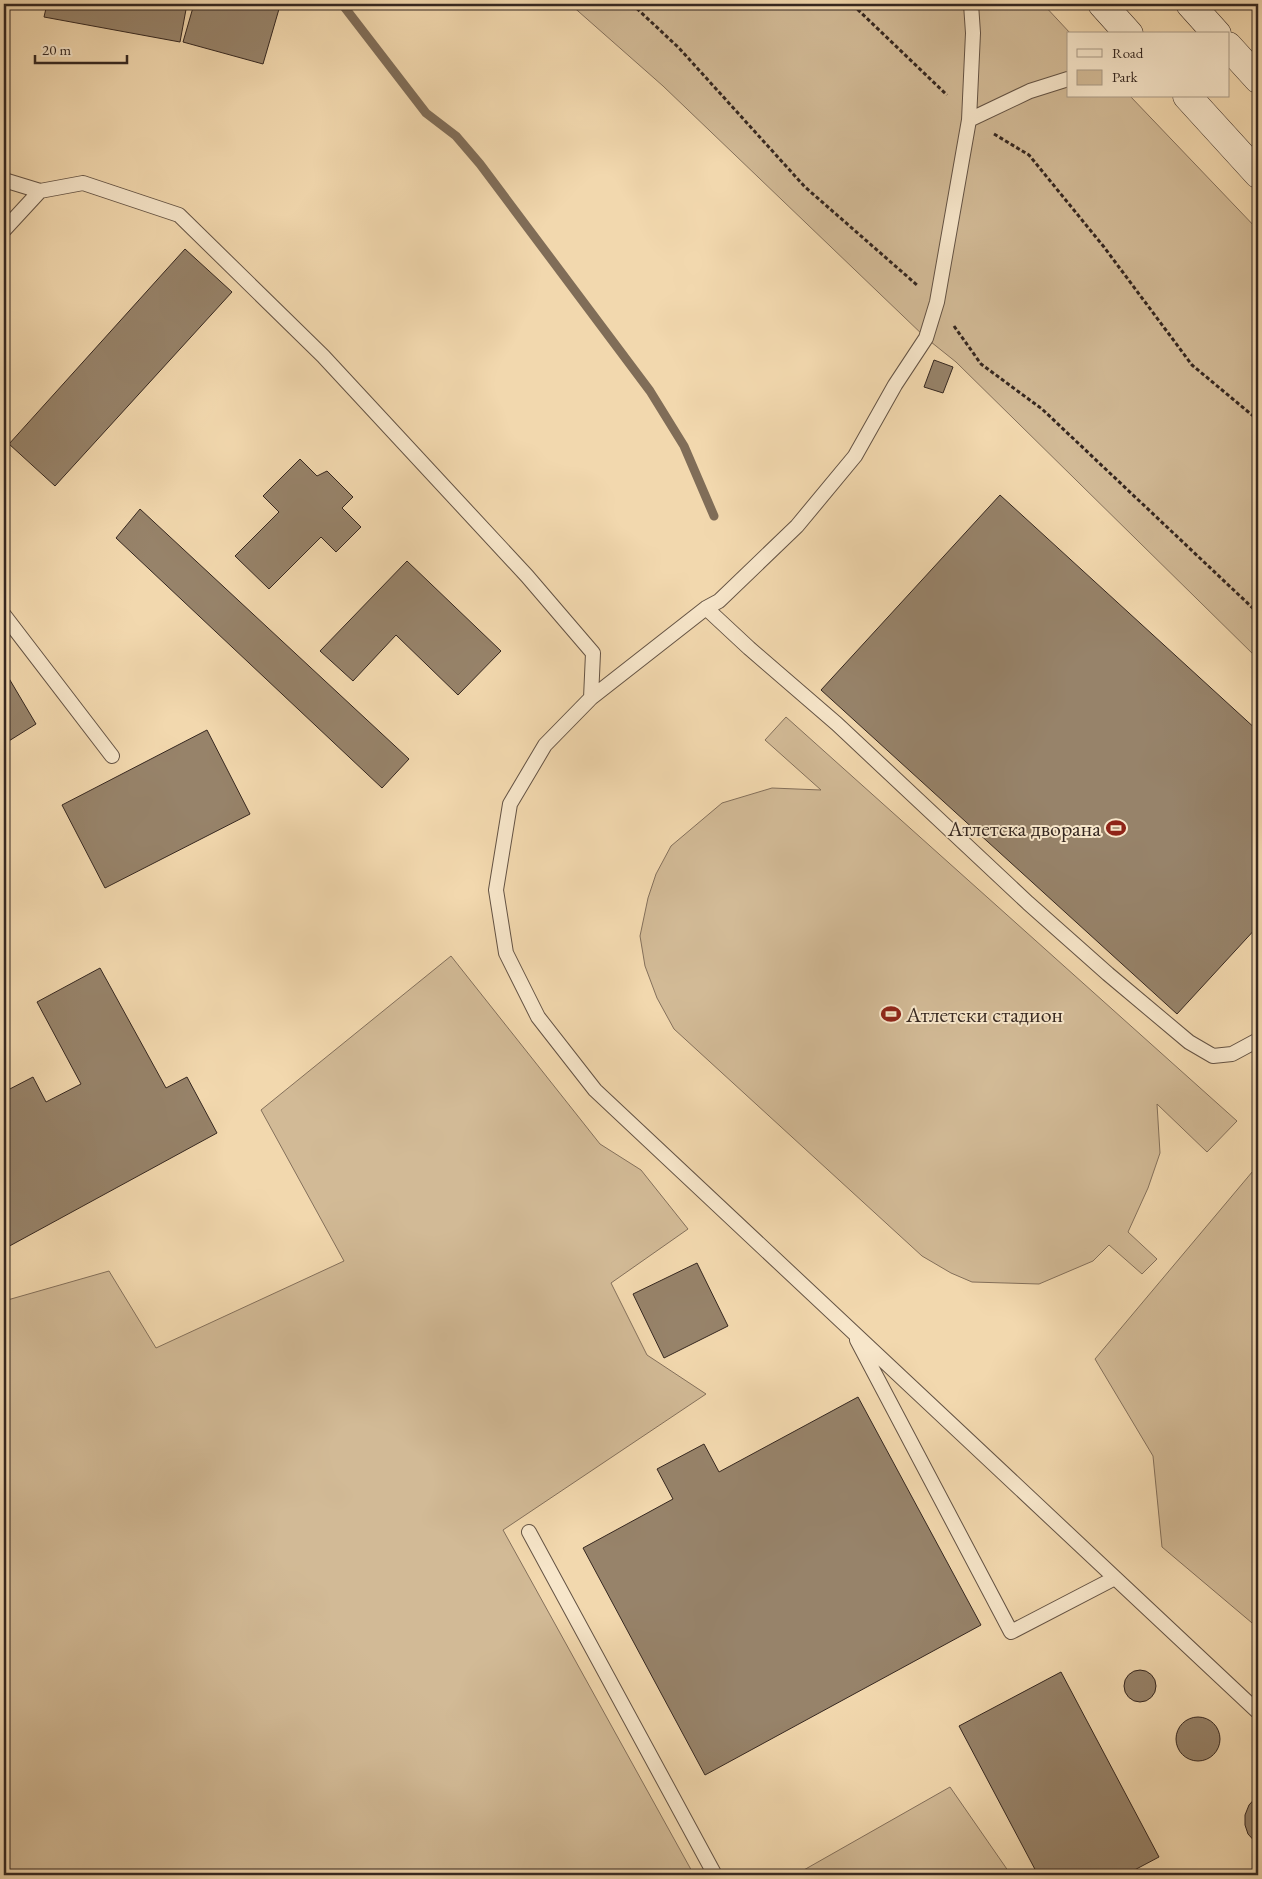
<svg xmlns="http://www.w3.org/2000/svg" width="1262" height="1879" font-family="'EB Garamond',serif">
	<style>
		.green { fill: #d2ba96; stroke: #84705b }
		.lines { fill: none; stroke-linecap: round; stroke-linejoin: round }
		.stream { stroke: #806d58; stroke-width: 9 }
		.building { fill: #97836a; stroke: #352720 }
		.lane-casing { stroke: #645344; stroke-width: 16 }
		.secondary-casing { stroke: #352720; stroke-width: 29 }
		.path { stroke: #352720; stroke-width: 3; stroke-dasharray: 4 2.5; stroke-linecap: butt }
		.lane { stroke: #f7e6ca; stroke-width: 14 }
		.secondary { stroke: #f7e6ca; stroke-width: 28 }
		.labels { text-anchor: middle; stroke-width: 4; stroke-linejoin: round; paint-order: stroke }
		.poi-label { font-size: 22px; fill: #352720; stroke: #f7e6ca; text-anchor: end }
	</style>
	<rect width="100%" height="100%" fill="#f2d8ae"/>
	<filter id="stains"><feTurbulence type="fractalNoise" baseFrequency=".004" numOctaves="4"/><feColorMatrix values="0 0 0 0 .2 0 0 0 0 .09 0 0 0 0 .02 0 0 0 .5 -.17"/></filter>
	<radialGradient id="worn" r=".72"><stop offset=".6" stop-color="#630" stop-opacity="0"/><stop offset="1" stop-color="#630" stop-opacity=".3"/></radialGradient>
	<path class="green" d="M570 4H1043L1071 34H1068V96H1130L1258 230V659L956 362 926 338 663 86Z
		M786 717 1237 1121 1207 1152 1157 1104 1160 1153 1148 1188 1128 1232 1157 1259 1142 1274 1109 1245 1093 1261 1039 1284 972 1282 951 1273 922 1256 674 1029 657 998 645 966 640 936 648 898 656 874 671 846 722 803 772 788 821 790 765 740Z
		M451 956 600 1144 641 1170 688 1229 611 1283 647 1355 706 1394 503 1530 694 1875H4V1301L109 1271 156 1348 344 1261 261 1110Z
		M1258 1165V1628L1162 1547 1153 1456 1095 1359Z
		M950 1787 1011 1875H795Z"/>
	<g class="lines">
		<path class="stream" d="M342 4 426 113 456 136 480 164 650 391 684 446 714 516"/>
	</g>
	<path class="building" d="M47 4H187L180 42 44 17Z
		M194 4H259L279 9 263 64 183 42Z
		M185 249 232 292 55 486 9 444Z
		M934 360 953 367 943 393 924 387Z
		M300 459 317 476 327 471 353 497 342 508 361 527 336 552 321 537 269 589 235 556 279 512 263 496Z
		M1000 495 1258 731V926L1177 1014 821 690Z
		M140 509 409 759 382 788 116 538Z
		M407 561 501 651 458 695 396 635 353 681 320 651Z
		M4 670 36 724 4 744Z
		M207 730 250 814 105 888 62 805Z
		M100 968 166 1088 187 1077 217 1133 4 1249V1092L33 1077 46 1102 81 1084 37 1002Z
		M697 1263 728 1326 664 1358 633 1294Z
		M858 1397 981 1625 705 1775 583 1548 673 1499 657 1469 704 1444 719 1472Z
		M1124 1686a16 16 0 1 1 32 0a16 16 0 1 1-32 0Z
		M1061 1672 1159 1857 1125 1875H1038L959 1726Z
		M1176 1739a22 22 0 1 1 44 0a22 22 0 1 1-44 0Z
		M1258 1795V1845L1248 1834 1245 1825V1815L1249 1805Z"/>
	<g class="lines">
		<defs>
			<path id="lane" d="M971 4 973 33 969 120 937 302 926 338 895 385 855 456 797 526 719 601 706 608 591 698 545 745 510 804 496 890 506 953 538 1017 595 1090 1258 1712
				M969 120 1030 91 1068 79
				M4 180 40 191
				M4 230 40 191 83 183 179 215 323 356 527 576 593 653 591 698
				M706 608 749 648 837 724 1028 903 1108 974 1189 1042 1213 1056 1232 1054 1258 1040
				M4 615 112 756
				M857 1340 1011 1632 1115 1578
				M529 1532 715 1875"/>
			<path id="secondary" d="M1102 4 1129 34
				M1190 4 1217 34
				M1228 46 1258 79
				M1187 96 1258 174"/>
		</defs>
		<use href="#lane" class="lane-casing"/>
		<use href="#secondary" class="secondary-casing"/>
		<path class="path" d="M632 4 679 48 805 187 917 285
			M846 4 855 7 947 95
			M994 134 1029 155 1104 247 1192 365 1258 420
			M954 326 981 364 1042 409 1258 613"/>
		<use href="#lane" class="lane"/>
		<use href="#secondary" class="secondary"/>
	</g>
	<defs>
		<symbol id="stadium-bare" viewBox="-9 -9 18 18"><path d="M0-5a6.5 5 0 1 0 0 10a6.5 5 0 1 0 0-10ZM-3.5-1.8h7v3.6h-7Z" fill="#8f2418" stroke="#f7e6ca" stroke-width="2.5" paint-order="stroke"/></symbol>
	</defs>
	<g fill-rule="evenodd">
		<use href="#stadium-bare" x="1102" y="814" width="28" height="28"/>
		<use href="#stadium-bare" x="877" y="1000" width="28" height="28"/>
	</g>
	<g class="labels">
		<g class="poi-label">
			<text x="1101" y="836">Атлетска дворана</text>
			<text x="906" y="1022" text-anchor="start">Атлетски стадион</text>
		</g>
	</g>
	<rect width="1262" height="1879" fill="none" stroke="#f2d8ae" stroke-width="20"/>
	<rect x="5" y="5" width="1252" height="1869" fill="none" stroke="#352720" stroke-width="2.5"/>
	<rect x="10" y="10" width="1242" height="1859" fill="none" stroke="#352720"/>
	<rect x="1067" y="32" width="162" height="65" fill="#f7e6ca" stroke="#a99a86"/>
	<rect x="1077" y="49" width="25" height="8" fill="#f7e6ca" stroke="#a99a86"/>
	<text x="1112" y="58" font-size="15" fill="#352720">Road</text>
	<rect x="1077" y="70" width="25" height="15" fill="#d2ba96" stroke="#a99a86"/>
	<text x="1112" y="82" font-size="15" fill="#352720">Park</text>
	<path d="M35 55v8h92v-8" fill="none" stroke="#352720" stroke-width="2.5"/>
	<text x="42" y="55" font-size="15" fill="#352720" stroke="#f7e6ca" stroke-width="4" paint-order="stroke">20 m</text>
	<rect width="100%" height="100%" filter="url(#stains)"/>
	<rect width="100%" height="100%" fill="url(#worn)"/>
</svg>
